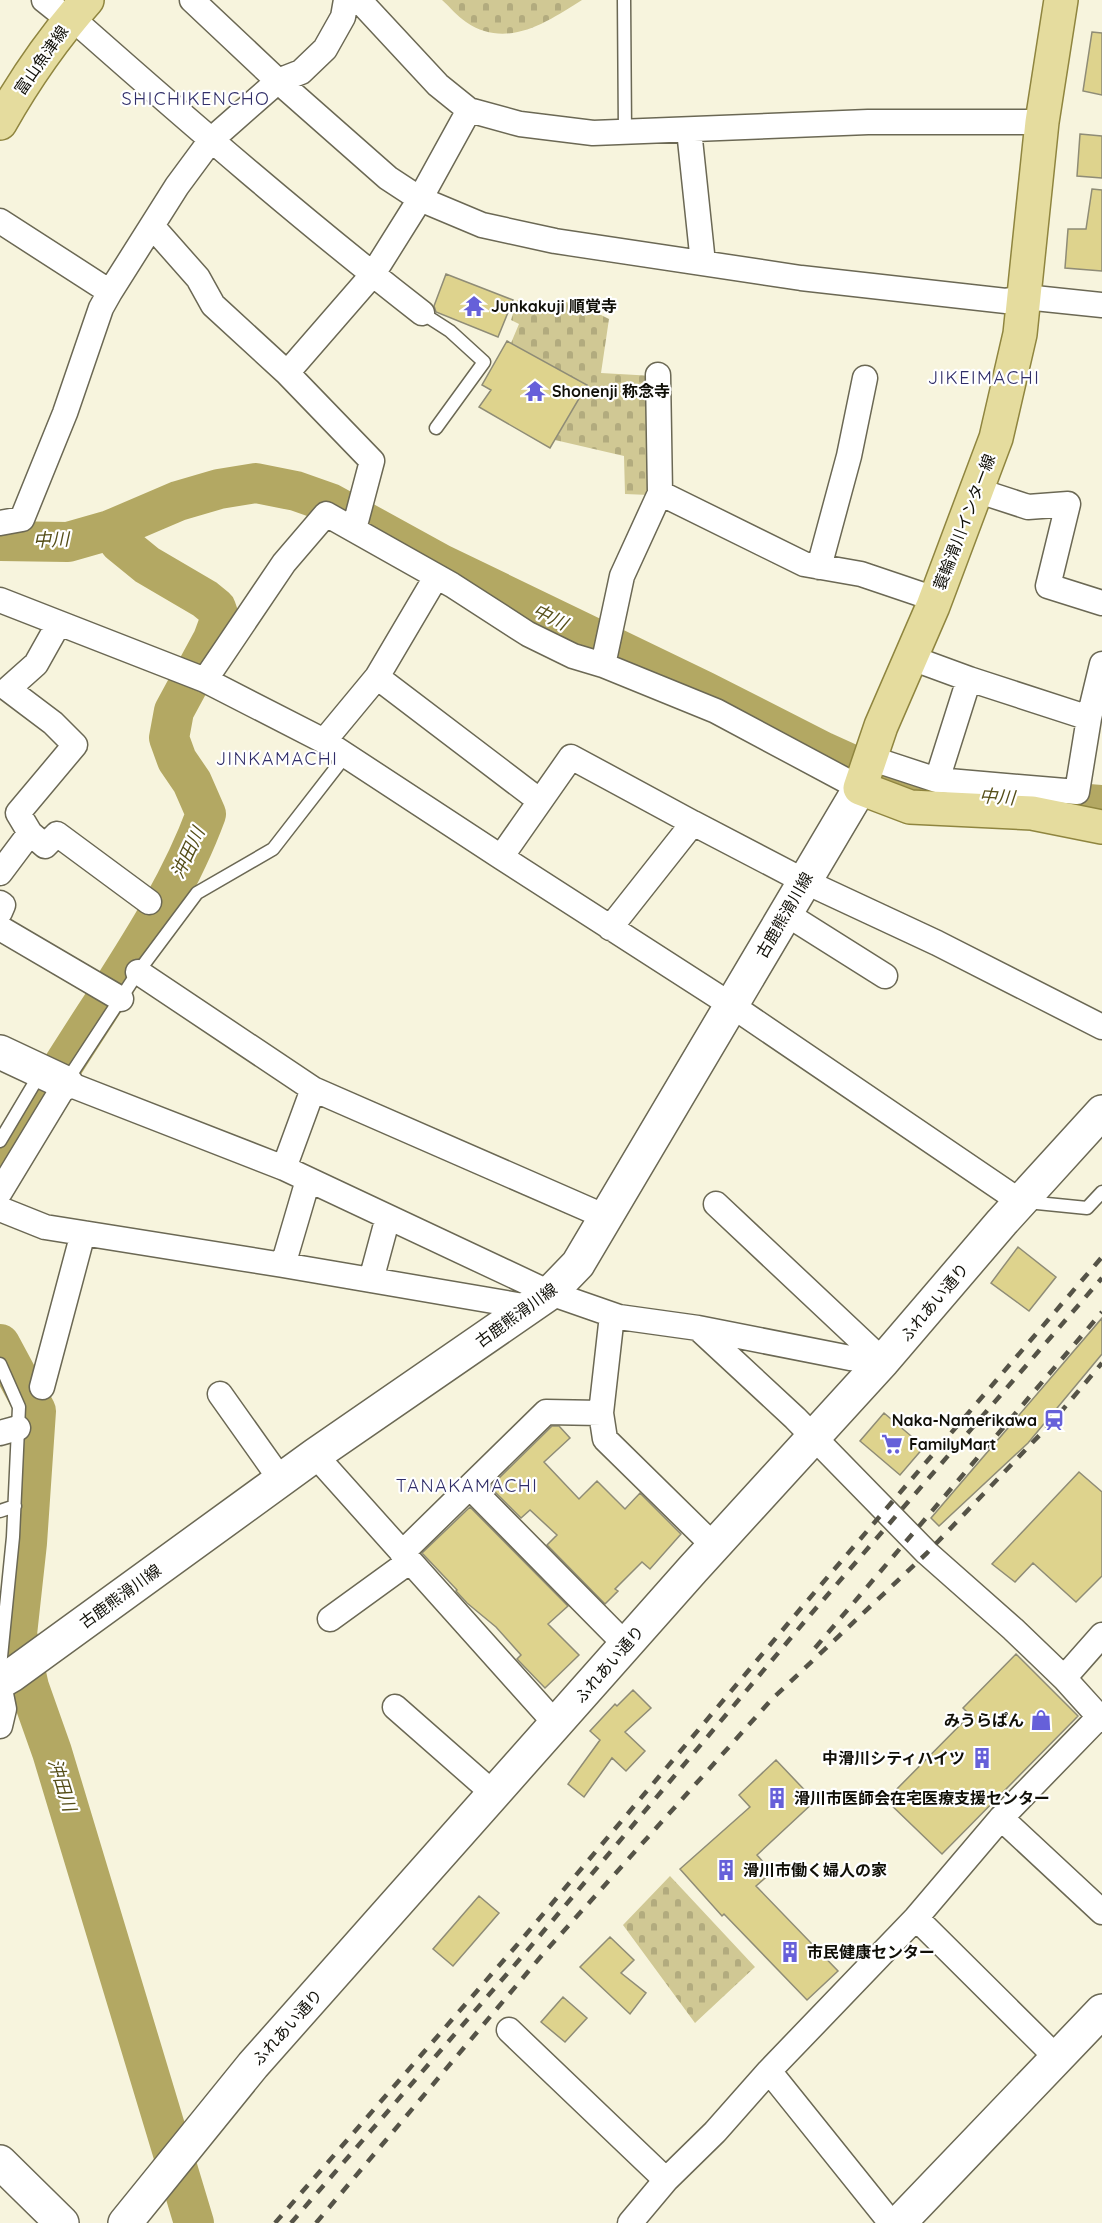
<svg xmlns="http://www.w3.org/2000/svg" width="1102" height="2223" font-family="Quicksand,'Noto Sans JP',sans-serif">
	<style>
		.cemetery { fill: url(#cemetery-stones) }
		.lines { fill: none; stroke-linecap: round; stroke-linejoin: round }
		.river { stroke: #b3a863; stroke-width: 40 }
		.building { fill: #ded38d; stroke: #8f8c76; stroke-width: 1.5 }
		.lane-casing { stroke: #6b6854; stroke-width: 15 }
		.street-casing { stroke: #6b6854; stroke-width: 27 }
		.secondary-casing { stroke: #6b6854; stroke-width: 36 }
		.primary-casing { stroke: #8f853f; stroke-width: 36 }
		.lane { stroke: #fff; stroke-width: 12 }
		.street { stroke: #fff; stroke-width: 24 }
		.secondary { stroke: #fff; stroke-width: 33 }
		.primary { stroke: #e5dc9e; stroke-width: 33 }
		.rail { stroke: #555347; stroke-width: 4.5; stroke-dasharray: 10 10; stroke-linecap: butt }
		.labels { text-anchor: middle; stroke-width: 4.5; stroke-linejoin: round; paint-order: stroke }
		.street-label { font-size: 16px; fill: #100f07; stroke: #fff }
		.poi-label { font-size: 16px; font-weight: bold; fill: #100f07; stroke: #fff; text-anchor: start }
		.neighbourhood-label { font-size: 18px; letter-spacing: 1.5px; fill: #302e69; stroke: #fff }
		.water-label { font-size: 18px; font-style: italic; fill: #554e18; stroke: #fff }
	</style>
	<defs>
		<pattern id="cemetery-stones" width="16" height="16" patternUnits="userSpaceOnUse" patternTransform="scale(1.5)"><rect width="16" height="16" fill="#d0c894"/><path d="M2 7V4a2 2 0 0 1 4 0v3zM10 15v-3a2 2 0 0 1 4 0v3z" fill="#b2ab7e"/></pattern>
	</defs>
	<rect width="100%" height="100%" fill="#f7f4dd"/>
	<path class="cemetery" d="M442 0H582C547 22 507 50 466 22 457 16 450 7 442 0Z
		M517 300 562 313 566 302 587 308 609 319 601 373 654 376 649 495 625 494 624 456 555 440 587 385 511 343 519 324 511 320Z
		M670 1876 755 1967 695 2023 623 1925Z"/>
	<g class="lines">
		<path class="river" d="M0 541 68 542 110 530 178 501 219 489 256 483 296 491 330 503 441 564 704 691 824 752 877 776 926 791 1102 805
			M0 1167C32 1114 64 1063 98 1011 138 948 180 885 206 814L192 782 177 760 169 738 174 711 213 639 220 620 216 608 205 599 147 565 120 543 110 530
			M0 1344 36 1411 27 1543 17 1634 29 1687 52 1752 194 2223"/>
	</g>
	<path class="building" d="M1092 32 1102 33V95L1083 91Z
		M1080 134 1102 136V178L1077 176Z
		M1092 189 1102 190V271L1065 268 1068 229H1086Z
		M446 274 513 300 498 337 436 312 434 306Z
		M507 341 587 385 550 448 479 407 491 390 482 385Z
		M1018 1247 1056 1277 1029 1311 991 1283Z
		M1102 1318V1354L1028 1443 939 1526 931 1518Z
		M884 1413 924 1447 900 1475 860 1441Z
		M552 1426H559L570 1438 544 1462 579 1499 597 1481 625 1509 640 1493 681 1534 650 1569 642 1562 615 1589 618 1591 605 1604 547 1545 557 1535 530 1510 521 1518 490 1487Z
		M1079 1472 1102 1492V1576L1076 1602 1033 1563 1015 1582 992 1564Z
		M470 1507 568 1606 548 1624 579 1655 545 1688 517 1659 521 1655 496 1627 467 1603 456 1591 457 1590 422 1553Z
		M1016 1654 1078 1716 942 1854 886 1800 970 1715 963 1708Z
		M633 1690 651 1708 625 1732 645 1751 626 1771 612 1758 584 1797 568 1784 600 1740 590 1731 615 1704 617 1706Z
		M776 1760 815 1801 757 1855 772 1872 756 1886 838 1971 807 2000 724 1914 722 1916 680 1869 750 1807 739 1795Z
		M479 1896 499 1913 453 1966 433 1949Z
		M610 1937 634 1960 621 1973 646 1993 630 2014 580 1967Z
		M563 1997 587 2018 565 2042 541 2022Z"/>
	<g class="lines">
		<defs>
			<path id="lane" d="M624 0 625 132
				M422 313 450 331 484 362 436 428
				M66 1082 138 972 197 893 273 849 346 755
				M0 1141 41 1072
				M1027 1202 1087 1208 1102 1192
				M0 1364 19 1407 13 1537 0 1667
				M0 1511 15 1506"/>
			<path id="street" d="M44 0 69 20 82 27C193 125 305 222 422 313
				M192 0 278 81 388 178 420 199 482 225 555 241 801 278 1006 301 1025 297 1102 305
				M359 0 438 85 469 110 520 124 593 133 868 122H1042
				M689 130 703 263
				M0 221 110 292
				M152 226 198 278 213 305 287 373 372 461 354 529
				M287 373 373 274 420 199 469 110
				M658 375 660 493
				M976 490 1028 507 1068 504 1048 586 1102 603
				M0 523 22 519 65 413 101 308 110 292 177 186 211 140 278 81 301 72 325 49 343 17 346 0
				M819 567 849 456 865 378
				M0 600 205 680 324 741 501 857 731 1005 1021 1202
				M603 665 622 576 660 493 804 564 861 574 935 599
				M377 677 436 577
				M205 680 284 563 326 514 452 585 528 634 573 656 603 665 716 711 860 788
				M1089 718 1102 664
				M324 741 377 677 540 801
				M870 758 937 780 969 679 909 657
				M937 780 1077 792 1089 718 969 679
				M693 823 804 881 937 943 1102 1027
				M30 833 45 846 57 834 149 902
				M501 857 571 757 693 823 610 928
				M0 873 30 833 18 813 75 745 53 723 8 689 36 664 59 623
				M0 903 3 905 0 912
				M785 913 885 976
				M0 928 121 999
				M138 972 313 1089 606 1217
				M284 1168 313 1089
				M0 1192 66 1083 284 1168 550 1293 619 1317 698 1328 850 1358 883 1361
				M716 1204 883 1361
				M0 1209 45 1227 283 1265 308 1180
				M283 1265 529 1307
				M371 1280 388 1217
				M612 1315 601 1413 605 1439 714 1546
				M698 1328 795 1418 927 1553 1013 1629 1064 1678 1102 1720
				M42 1387 83 1233
				M220 1394 281 1480
				M0 1433 18 1428
				M315 1455 556 1724
				M470 1487 626 1645
				M402 1553 546 1412 601 1413
				M330 1619 410 1561
				M1064 1678 1102 1635
				M0 1689 4 1709 0 1726
				M395 1707 494 1794
				M1001 1818 1102 1912
				M916 1918 1057 2058
				M509 2030 666 2180
				M769 2071 891 2223
				M630 2223 666 2180 715 2132 769 2071 916 1918 1001 1818 1099 1717"/>
			<path id="secondary" d="M0 1052 66 1083
				M0 1682 12 1675 315 1455 550 1293 578 1264 860 788
				M0 2162 62 2223
				M125 2223 253 2065 693 1569 883 1361 1002 1222 1102 1112
				M899 2223 1102 2011"/>
			<path id="primary" d="M1061 0 1042 122 1020 334 996 438 933 606 881 726 860 788 910 807 1032 813 1102 827
				M0 123C25 79 54 37 87 0"/>
		</defs>
		<use href="#lane" class="lane-casing"/>
		<use href="#street" class="street-casing"/>
		<use href="#secondary" class="secondary-casing"/>
		<use href="#primary" class="primary-casing"/>
		<use href="#lane" class="lane"/>
		<use href="#street" class="street"/>
		<use href="#secondary" class="secondary"/>
		<use href="#primary" class="primary"/>
		<path class="rail" d="M815 1648 1102 1312
			M275 2223 517 1945 802 1607 1102 1257
			M291 2223 526 1952 811 1614 1102 1278
			M316 2223 543 1954 772 1699 927 1553 1054 1420 1102 1363"/>
	</g>
	<defs>
		<symbol id="temple-bare" viewBox="-9 -9 18 18"><path d="M0-6L5-2H3V0L6.5 2.5H4V6H1.5V3h-3V6H-4V2.5H-6.5L-3 0V-2H-5Z" fill="#6660d9" stroke="#fff" stroke-width="2.5" paint-order="stroke"/></symbol>
		<symbol id="station-bare" viewBox="-9 -9 18 18"><path d="M-3-6H3Q5-6 5-4V2Q5 4 3 4L4.5 6H3L1.5 4h-3L-3 6H-4.5L-3 4Q-5 4-5 2V-4Q-5-6-3-6ZM-3.5-4v3h7v-3ZM-3.5 1v1.5H-2V1ZM2 1v1.5H3.5V1Z" fill="#6660d9" stroke="#fff" stroke-width="2.5" paint-order="stroke"/></symbol>
		<symbol id="supermarket-bare" viewBox="-9 -9 18 18"><path d="M-6-5.5h2.5l.6 2H6L4.5 2H-2.5L-4.4-4H-6ZM-1.5 3.2a1.3 1.3 0 1 0 .1 0ZM3 3.2a1.3 1.3 0 1 0 .1 0Z" fill="#6660d9" stroke="#fff" stroke-width="2.5" paint-order="stroke"/></symbol>
		<symbol id="shop-bare" viewBox="-9 -9 18 18"><path d="M-5-2.5h2.3a2.7 3.5 0 0 1 5.4 0H5L5.5 6h-11ZM-1.5-2.5h3a1.5 2.3 0 0 0-3 0Z" fill="#6660d9" stroke="#fff" stroke-width="2.5" paint-order="stroke"/></symbol>
		<symbol id="building-bare" viewBox="-9 -9 18 18"><path d="M-4-6H4V6H1V3H-1V6H-4ZM-2.5-4.3h1.7v1.8h-1.7ZM.8-4.3h1.7v1.8H.8ZM-2.5-1h1.7V.8h-1.7ZM.8-1h1.7V.8H.8Z" fill="#6660d9" stroke="#fff" stroke-width="2.5" paint-order="stroke"/></symbol>
	</defs>
	<g fill-rule="evenodd">
		<use href="#temple-bare" x="459" y="291" width="30" height="30"/>
		<use href="#temple-bare" x="520" y="376" width="30" height="30"/>
		<use href="#station-bare" x="1039" y="1405" width="30" height="30"/>
		<use href="#supermarket-bare" x="877" y="1429" width="30" height="30"/>
		<use href="#shop-bare" x="1026" y="1705" width="30" height="30"/>
		<use href="#building-bare" x="967" y="1743" width="30" height="30"/>
		<use href="#building-bare" x="762" y="1783" width="30" height="30"/>
		<use href="#building-bare" x="711" y="1855" width="30" height="30"/>
		<use href="#building-bare" x="775" y="1937" width="30" height="30"/>
	</g>
	<g class="labels">
		<g class="street-label">
			<text transform="translate(41 60) rotate(-55)" y="6">富山魚津線</text>
			<text transform="translate(964 522) rotate(-69)" y="6">蓑輪滑川インター線</text>
			<text transform="translate(784 915) rotate(-60)" y="6">古鹿熊滑川線</text>
			<text transform="translate(934 1302) rotate(-50)" y="6">ふれあい通り</text>
			<text transform="translate(516 1315) rotate(-36)" y="6">古鹿熊滑川線</text>
			<text transform="translate(120 1596) rotate(-36)" y="6">古鹿熊滑川線</text>
			<text transform="translate(609 1664) rotate(-49)" y="6">ふれあい通り</text>
			<text transform="translate(287 2027) rotate(-48)" y="6">ふれあい通り</text>
		</g>
		<g class="poi-label">
			<text x="491" y="312">Junkakuji 順覚寺</text>
			<text x="552" y="397">Shonenji 称念寺</text>
			<text x="1037" y="1426" text-anchor="end">Naka-Namerikawa</text>
			<text x="909" y="1450">FamilyMart</text>
			<text x="1024" y="1726" text-anchor="end">みうらぱん</text>
			<text x="965" y="1764" text-anchor="end">中滑川シティハイツ</text>
			<text x="794" y="1804">滑川市医師会在宅医療支援センター</text>
			<text x="743" y="1876">滑川市働く婦人の家</text>
			<text x="807" y="1958">市民健康センター</text>
		</g>
		<g class="neighbourhood-label">
			<text x="196" y="105">SHICHIKENCHO</text>
			<text x="984" y="384">JIKEIMACHI</text>
			<text x="277" y="765">JINKAMACHI</text>
			<text x="467" y="1492">TANAKAMACHI</text>
		</g>
		<g class="water-label">
			<text transform="translate(51 540) rotate(-2)" y="6">中川</text>
			<text transform="translate(550 617) rotate(26)" y="6">中川</text>
			<text transform="translate(997 797) rotate(4)" y="6">中川</text>
			<text transform="translate(188 853) rotate(-65)" y="6">沖田川</text>
			<text transform="translate(62 1785) rotate(73)" y="6">沖田川</text>
		</g>
	</g>
</svg>
